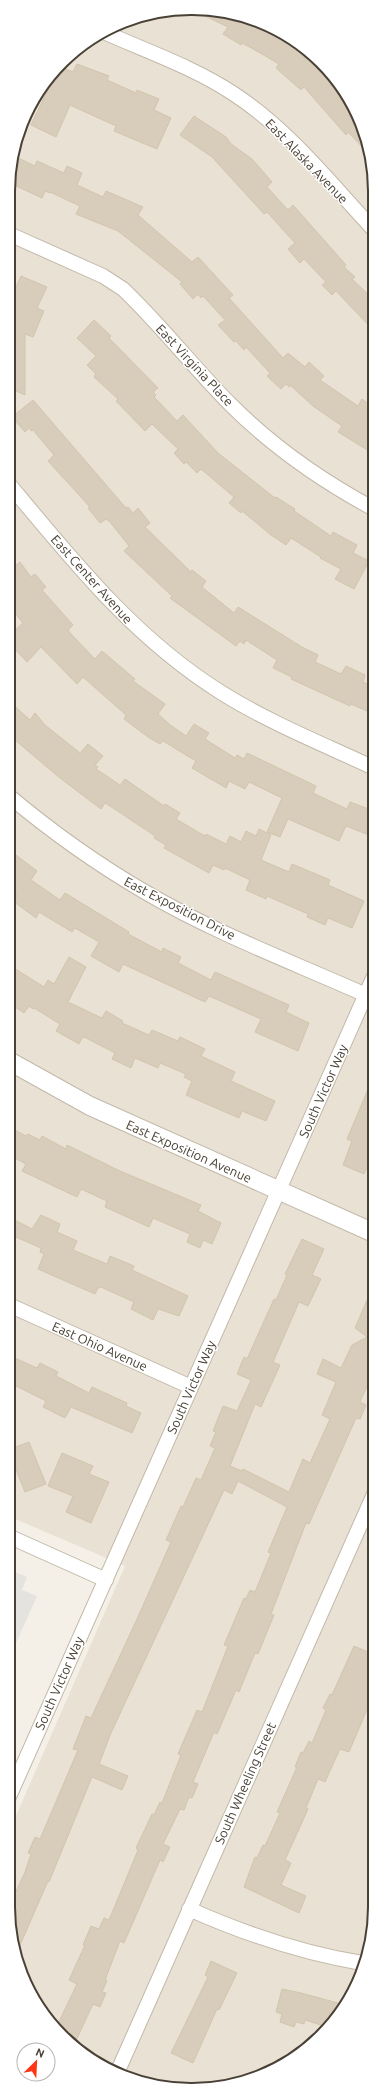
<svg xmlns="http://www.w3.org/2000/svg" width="383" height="2098" font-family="Ubuntu,sans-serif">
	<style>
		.residential { fill: #e9e2d4 }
		.parking { fill: #e5e3df }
		.building { fill: #d8ccbb; stroke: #d3c4ad }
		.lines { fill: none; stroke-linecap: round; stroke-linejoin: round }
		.minor-casing { stroke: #c1b8a8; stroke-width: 16 }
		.tertiary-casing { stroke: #c1b8a8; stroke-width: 20 }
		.minor { stroke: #fff; stroke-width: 14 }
		.tertiary { stroke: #fff; stroke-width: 18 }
		.labels { text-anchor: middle; stroke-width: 3; stroke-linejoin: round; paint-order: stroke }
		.street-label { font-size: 13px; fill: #494135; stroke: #fff }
		.rim { fill: none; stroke: #494135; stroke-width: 2 }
	</style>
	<rect width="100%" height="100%" fill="#f5f0e7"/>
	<path class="residential" d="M215 10 272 27 321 62 361 121 375 179 373 1930 351 1998 312 2045 251 2080 180 2090 111 2071 62 2036 22 1977 8 1906V1834L125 1566 8 1516 10 168 32 100 80 46 144 14Z"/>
	<path class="parking" d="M8 1569 27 1577 22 1590 37 1596 8 1661Z"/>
	<path class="building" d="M205 10H215L267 25 265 29 294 46 329 77 328 79 345 97 361 121 369 154 348 132 346 135 304 87 301 90 276 68 279 64 255 50 242 43 241 45 223 34 228 27 203 15Z
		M77 64 109 76 107 80 136 93 137 90 159 99 154 110 171 118 157 149 114 131 116 126 70 105 56 137 31 125 49 87 45 85 61 67 73 72Z
		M194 116 226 137 231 144 252 159 272 182 267 187 288 210 293 205 346 265 344 267 355 277 352 279 375 301 374 331 336 291 332 295 322 285 326 282 304 259 300 263 288 249 295 243 267 212 264 214 212 157 180 135Z
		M14 156 35 166 37 161 64 173 67 166 82 173 77 185 103 197 106 191 143 207 138 215 192 262 198 257 233 295 229 298 283 358 288 353 305 367 309 362 324 376 320 380 358 406 362 399 374 408V454L338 432 342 426 313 406 290 385 289 387 286 384 281 389 267 376 270 373 246 347 244 350 236 341 234 342 218 325 225 320 203 296 201 298 198 294 193 299 180 284 182 282 118 231 76 214 80 206 50 192V193L45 191 42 198 10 183V168Z
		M21 276 47 287 37 308 44 311 33 337 25 334V395L9 388V302Z
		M94 320 111 336 109 338 158 388 153 392 156 395 154 397 177 421 183 415 218 453 275 498 276 497 295 509 294 511 331 536 333 532 357 545 353 553 369 561 354 589 335 579 341 569 320 558 321 557 291 538 286 545 271 535 242 511 241 513 229 503 234 497 201 469 197 473 186 462 184 464 174 453 178 449 152 424 145 431 116 401 118 399 94 377 96 374 87 365 96 356 77 338Z
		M33 400 126 508 128 507 133 513 138 508 150 523 145 527 191 572 192 570 206 581 202 587 234 613 238 607 302 647 318 655 315 662 341 674 346 666 365 675 363 682 374 687V714L351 704 350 706 291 679 292 677 273 668 277 660 246 640 244 644 240 641 236 646 170 598 172 596 124 551 129 546 110 522 106 519 100 523 88 508 90 507 48 461 54 455 33 430 31 431 29 428 25 432 12 417Z
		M20 562 31 577 35 574 46 587 42 590 73 625 68 630 71 634 95 659 102 651 135 679 133 681 165 704 158 714 169 724 186 736 194 724 209 733 205 739 235 758 237 755 244 759 247 753 316 786 313 793 317 795 347 809 350 802 374 811V837L346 826 339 841 288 819 280 837 267 832 282 798 249 782 245 789 229 781 226 788 192 768 196 761 163 741 160 744 148 737 124 719 126 715 83 677 77 684 41 647 27 662 9 643V635L23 623 9 606V571Z
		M9 701 30 720 35 713 45 725 80 753 88 744 103 756 95 765 98 767 96 769 120 785 125 779 164 806 165 804 180 813 176 819 205 836 206 834 226 844 230 836 241 842 246 831 256 836 259 829 271 835 261 860 289 872 292 864 330 880 328 885 364 901 352 928 328 918 325 925 307 917 308 914 267 896 266 899 246 890 250 880 225 868 224 870 213 865 209 873 164 848 166 845 154 838 155 836 110 806 105 803 101 809 60 778 9 735Z
		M16 855 37 871 31 880 60 900 65 893 129 932 128 934 162 952 163 948 181 957 178 963 211 980 215 972 289 1005 286 1012 309 1023 298 1051 255 1032 261 1019 209 996 205 1002 123 964 119 972 91 956 99 942 75 928 72 932 39 912 36 918 13 901 17 895 9 889V864Z
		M69 957 86 967 68 1002 102 1018 106 1011 123 1021 122 1023 149 1035 152 1030 178 1041 180 1037 205 1049 201 1056 235 1072 231 1081 275 1101 266 1121 242 1111 239 1118 186 1095 192 1081 184 1077 186 1074 160 1063 158 1068 135 1058 131 1068 112 1059 115 1053 84 1037 82 1038 79 1044 56 1031 60 1024 34 1008 33 1009 29 1006 24 1013 9 1003V965L44 987 48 980 54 984Z
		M374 1075V1151L364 1174 343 1165 352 1141 347 1139Z
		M9 1127 26 1136 28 1134 40 1140 42 1136 66 1149 67 1145 120 1171 201 1205 198 1211 221 1223 212 1244 203 1240 200 1248 187 1242 190 1234 153 1218 149 1227 105 1207 107 1201 81 1189 77 1197 22 1171 26 1164 9 1155Z
		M41 1215 60 1224 57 1232 77 1241 73 1250 107 1264 110 1256 134 1266 132 1270 188 1296 179 1316 158 1309 153 1320 131 1309 134 1302 101 1287 98 1288 95 1294 38 1269 44 1254 40 1252 41 1248 9 1234V1217L32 1229Z
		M302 1239 324 1249 312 1275 321 1279 308 1306 299 1302 273 1362 280 1365 261 1407 255 1404 230 1466 242 1471 243 1469 289 1492 303 1459 310 1463 330 1419 322 1415 336 1382 317 1374 323 1359 341 1368 352 1345 367 1337 355 1328 374 1284V1371L360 1402 366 1405 360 1419 356 1418 309 1524 306 1523 271 1614 274 1615 258 1654 255 1653 239 1692 236 1690 217 1734 214 1732 193 1782 198 1784 192 1798 189 1797 184 1810 180 1809 163 1844 170 1847 163 1862 160 1860 124 1943 120 1941 105 1980 107 1981 102 1992 106 1993 100 2007 93 2004 74 2045 62 2036 56 2028 77 1984 69 1980 85 1945H83L91 1926 99 1929 104 1918 109 1920 138 1850 136 1848 152 1814 154 1815 160 1802 162 1803 181 1755 178 1754 197 1710 202 1712 208 1697 228 1646 224 1645 244 1598 246 1599 250 1590 255 1592 271 1553 268 1552 287 1507 238 1481 232 1494 224 1490 111 1733 99 1764 128 1776 122 1790 92 1777 49 1882 48 1881 17 1952 8 1898 12 1900 25 1872 31 1854 28 1853 35 1837 40 1839 78 1750 73 1749 86 1716 91 1718 138 1617 171 1542 166 1540 181 1506 183 1507 196 1478 201 1480 215 1448 210 1446 216 1432 213 1431 223 1406 237 1411 251 1380 237 1374 244 1357 247 1359 274 1299 276 1300 287 1275 285 1274Z
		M8 1355 37 1368 40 1363 58 1372 56 1376 89 1393 92 1387 127 1403 126 1406 141 1413 132 1433 71 1407 65 1418 43 1407 46 1401 8 1382Z
		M29 1442 46 1484 25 1492 8 1450Z
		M62 1453 93 1466 89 1474 109 1482 91 1523 66 1512 73 1496 48 1486Z
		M354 1646 373 1654 369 1662 374 1664V1693L349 1752 340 1749 325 1782 318 1779 306 1808 308 1809 285 1860 291 1863 281 1885 306 1896 299 1913 244 1887 255 1857 257 1858 263 1845 265 1846 280 1813 277 1812 297 1767H295L301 1752 303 1753 309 1741 312 1743 326 1710 323 1708 330 1694 332 1695Z
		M211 1961 237 1973 219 2010 217 2009 193 2063 171 2053 208 1977 205 1975Z
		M282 1989 301 1993 345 2005 327 2027 305 2020 304 2024 296 2022 294 2027 280 2022 282 2014 276 2012Z"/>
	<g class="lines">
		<defs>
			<path id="minor" d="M106 33C149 52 195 68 234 94 289 130 331 184 375 231
				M9 234 103 276 123 289C161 325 193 367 230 404 272 446 322 481 374 509
				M9 484C73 561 135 639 222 693 270 723 323 744 374 768
				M9 796C52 832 97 864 145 892 215 933 292 962 366 995
				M9 1305 191 1387
				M8 1536 106 1580
				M8 1799 374 976
				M189 1909C245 1934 302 1953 362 1963
				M117 2073 374 1494"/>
			<path id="tertiary" d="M9 1061 90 1106 374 1233"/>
		</defs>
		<use href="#minor" class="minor-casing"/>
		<use href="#tertiary" class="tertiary-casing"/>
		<use href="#minor" class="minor"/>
		<use href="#tertiary" class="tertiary"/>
	</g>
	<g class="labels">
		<g class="street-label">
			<text transform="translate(307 161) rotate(46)" y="5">East Alaska Avenue</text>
			<text transform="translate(195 365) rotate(47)" y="5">East Virginia Place</text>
			<text transform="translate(92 579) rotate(48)" y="5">East Center Avenue</text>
			<text transform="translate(180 908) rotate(27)" y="5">East Exposition Drive</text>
			<text transform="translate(323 1091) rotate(-66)" y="5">South Victor Way</text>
			<text transform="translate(189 1151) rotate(24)" y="5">East Exposition Avenue</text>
			<text transform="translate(100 1346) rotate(24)" y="5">East Ohio Avenue</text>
			<text transform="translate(191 1387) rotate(-66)" y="5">South Victor Way</text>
			<text transform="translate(59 1683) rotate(-66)" y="5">South Victor Way</text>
			<text transform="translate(245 1783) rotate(-66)" y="5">South Wheeling Street</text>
		</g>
	</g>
	<path d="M0 0H383V2098H0ZM191 15H192A176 176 0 0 1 368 191V1907A176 176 0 0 1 192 2083H191A176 176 0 0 1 15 1907V191A176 176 0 0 1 191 15Z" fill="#fff" fill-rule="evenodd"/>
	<path class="rim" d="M191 15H192A176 176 0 0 1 368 191V1907A176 176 0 0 1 192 2083H191A176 176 0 0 1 15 1907V191A176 176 0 0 1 191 15Z"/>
	<g transform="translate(36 2062) rotate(24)"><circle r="19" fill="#ffffff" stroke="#b6b3ae"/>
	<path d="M0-3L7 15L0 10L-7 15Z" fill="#ff3513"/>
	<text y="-6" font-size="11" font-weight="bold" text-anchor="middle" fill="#494135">N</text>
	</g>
</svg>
